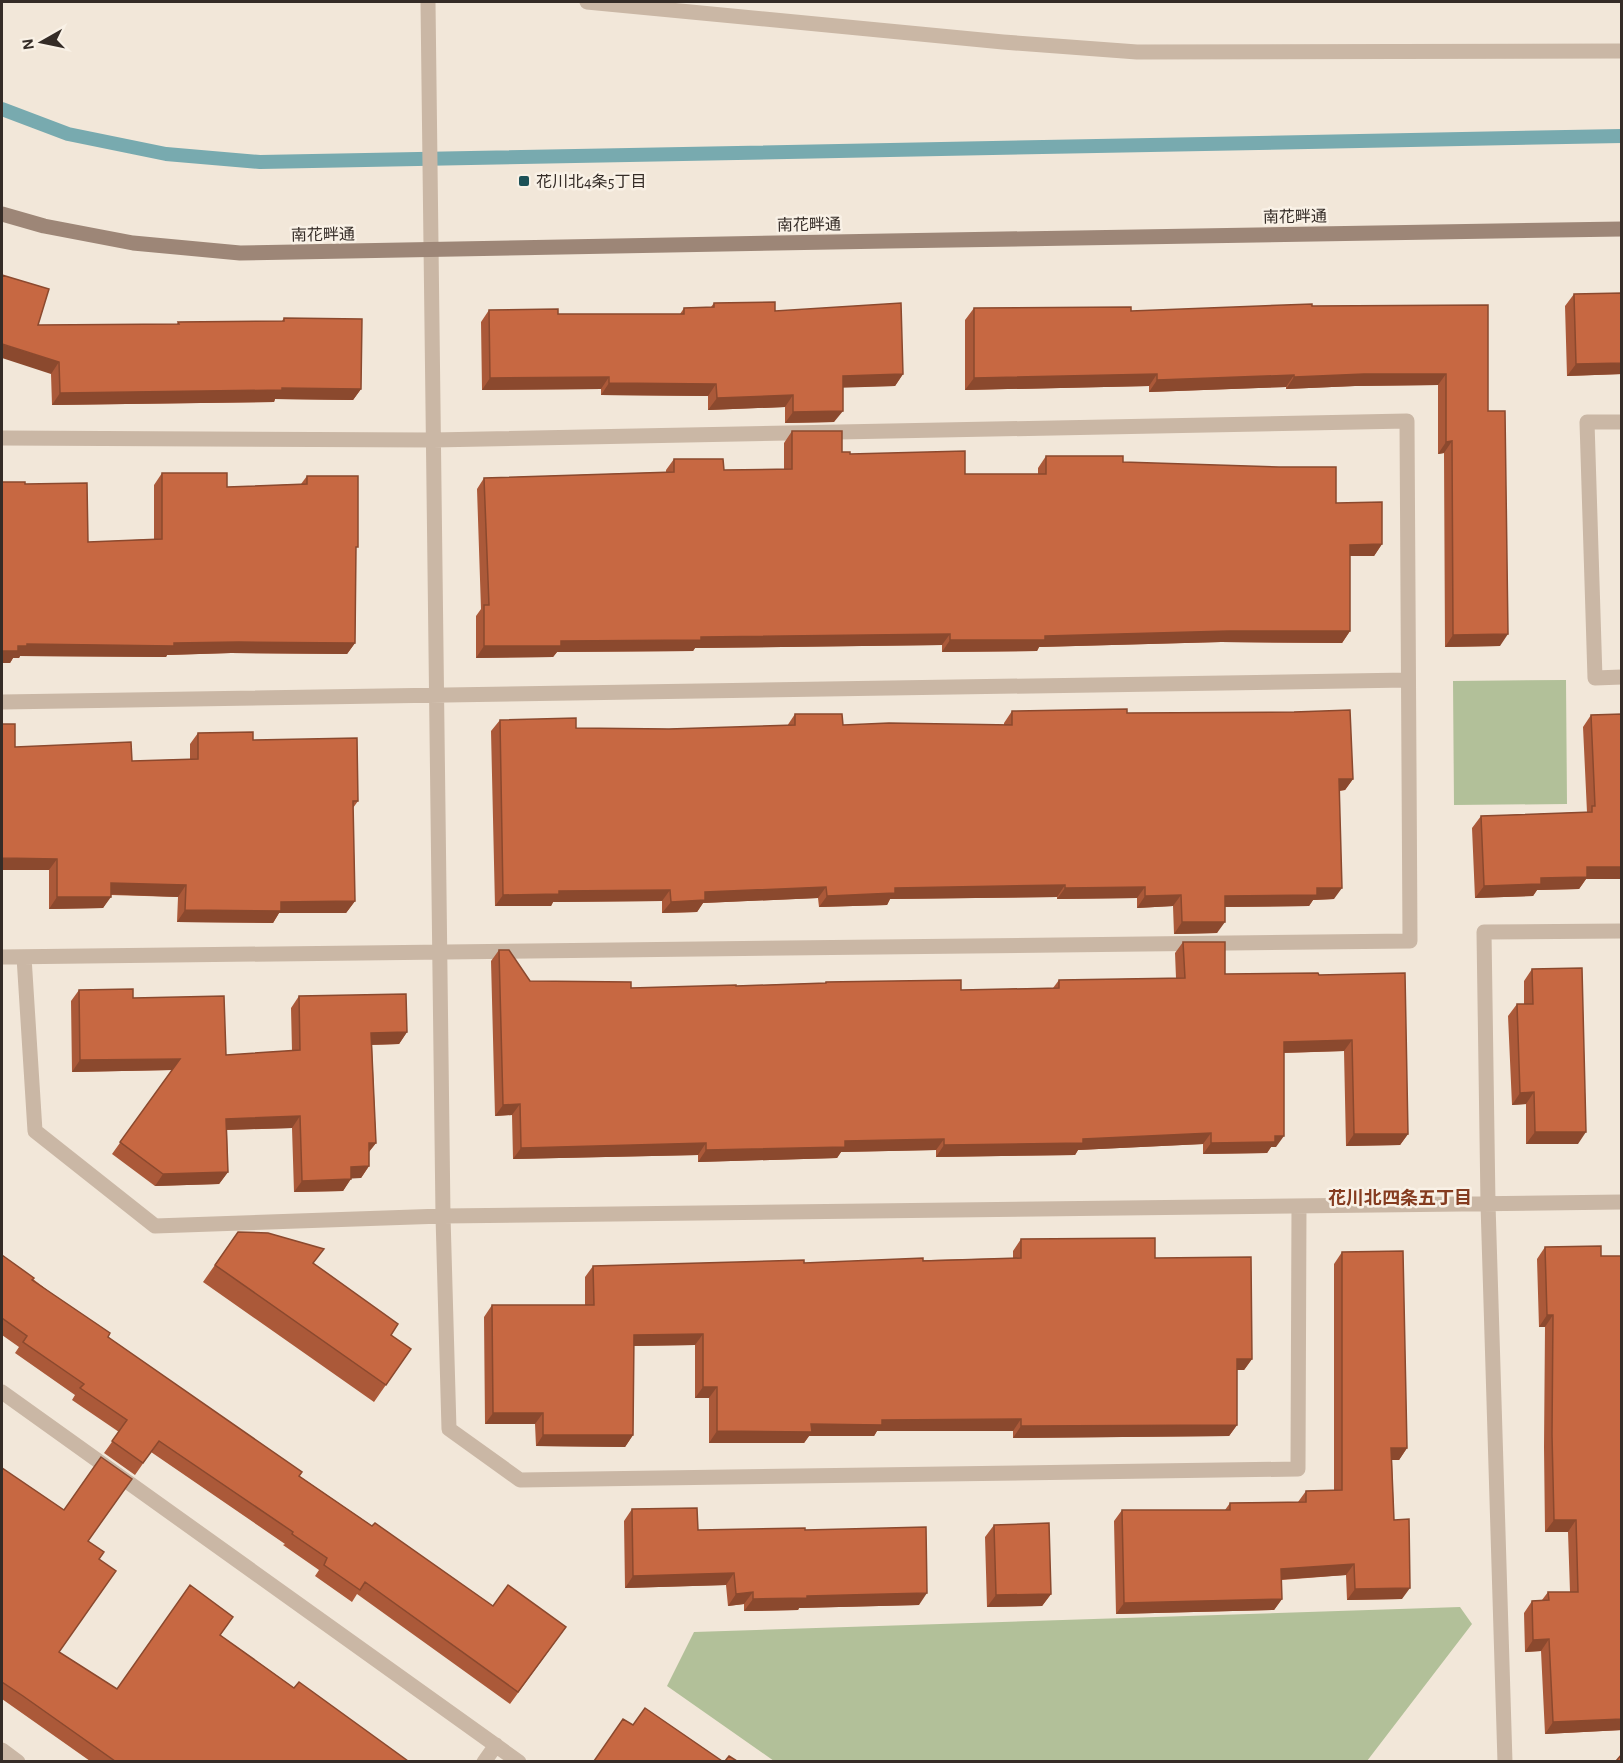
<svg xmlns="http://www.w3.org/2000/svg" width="1623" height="1763" font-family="'Alegreya Sans','Noto Sans JP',sans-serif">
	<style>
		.green { fill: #b2c099 }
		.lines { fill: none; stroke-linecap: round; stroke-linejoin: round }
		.stream { stroke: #78aaaf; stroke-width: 14 }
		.street { stroke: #cab7a5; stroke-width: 15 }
		.secondary { stroke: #9d8677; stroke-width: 15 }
		.wall { fill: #ab5939 }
		.shaded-wall { fill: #8b492e }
		.building { fill: #c76842; stroke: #8b492e; stroke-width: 1.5 }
		.poi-dot { fill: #1c5157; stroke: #f9f1e6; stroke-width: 2 }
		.labels { text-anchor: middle; stroke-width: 5; stroke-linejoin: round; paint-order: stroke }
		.poi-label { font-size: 16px; fill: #352c27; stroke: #f9f1e6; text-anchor: start }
		.street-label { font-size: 16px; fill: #352c27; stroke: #f9f1e6 }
		.neighbourhood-label { font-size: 18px; font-weight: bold; fill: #853b1f; stroke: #f9f1e6 }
	</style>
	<rect width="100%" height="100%" fill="#f2e7d9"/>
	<path class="green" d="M1566 680 1567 804 1454 805 1453 681Z
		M1460 1607 1472 1624 1367 1761H774L667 1686 694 1632Z"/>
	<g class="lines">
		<path class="stream" d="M2 109 68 134 166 154 260 162 1622 136"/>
		<path class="street" d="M428 2 443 1216 1622 1202
			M587 2 1003 42 1137 52 1622 51
			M1622 422H1587L1595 678 1622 677
			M2 438 433 440 1407 421 1410 941 2 957
			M2 702 1408 680
			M24 957 35 1131 155 1226 443 1216 449 1429 520 1480 1298 1469 1299 1206
			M2 1392 519 1762
			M2 1750 18 1762
			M484 1762 496 1745
			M1505 1762 1488 1204 1484 932 1622 931"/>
		<path class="secondary" d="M2 214 44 226 133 243 240 253 888 241 1622 229"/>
	</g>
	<path class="wall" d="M1574 294 1622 374 1567 376 1565 306Z
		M714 303 775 311 903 374 895 386 843 387 834 422 785 423V407L708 410V396L601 395V389L482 390 481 322 489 310 558 314H680L684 308 711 307Z
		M1488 305V411L1500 646 1445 647 1444 453 1438 454V385L1355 386 1286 389V387L1149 392V386L965 390V320L974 308 1131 311 1312 306Z
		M284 318 361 389 353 400 275 399 274 402 52 405 51 374 38 325 177 324 178 322 282 321Z
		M792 431 842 452 850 454 965 474H1038V468L1046 456 1123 462 1336 503 1382 544 1374 556H1350V631L1342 643 1221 642 1039 647 1037 651 942 652V645L695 648 693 651 557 652 553 657 476 658V616L481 609 477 489 484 478 666 472V470L674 459 724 470 784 469V443Z
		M162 473 227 487 301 484 307 476 356 551 355 643 347 654 231 653 167 655 166 657 20 656 19 658H13L10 663 25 484 88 542 154 539V485Z
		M1012 711 1127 713 1353 779 1345 790 1340 791 1334 899 1313 900 1309 906 1225 907 1217 933 1174 934 1173 906 1137 908V898L1057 899V897L890 899 887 905 819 907 818 898 703 903 697 912 662 913V901L553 902 551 906H495L491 731 500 720 576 728 669 729 787 726 795 714 843 725H1004V723Z
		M1622 714 1586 879 1579 889 1537 890 1533 896 1475 898 1472 828 1481 816 1587 812 1583 727 1591 715Z
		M198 733 253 740 358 801 353 808 355 901 346 913H279L273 923 177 922 178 897 111 895 103 908 49 909V870L15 747 132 761 190 759V744Z
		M1183 942 1225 974 1319 975 1408 1134 1400 1145 1346 1146 1344 1051 1284 1053 1276 1147H1271L1267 1153 1203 1154V1144L1078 1150 1075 1155 936 1157V1150L841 1152 837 1158 698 1162V1155L513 1159 512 1115 495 1116 491 961 499 950 530 981 631 988 736 986 825 983 826 982 961 990 1053 988 1059 980 1176 978 1175 953Z
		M1532 969 1578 1144H1526V1104L1512 1105 1508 1016 1517 1004H1524V981Z
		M79 990 133 998 226 1055 292 1051 291 1008 299 996 407 1032 399 1044 372 1045 376 1143 369 1152V1166L361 1178H351L343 1191 294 1192 292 1128 227 1130 228 1172 219 1184 155 1186 112 1154 172 1070 72 1072 71 1001Z
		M238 1232 313 1263 391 1335 411 1349 374 1402 203 1282Z
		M1021 1239 1155 1258 1252 1359 1244 1370H1237V1425L1229 1436 1013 1438V1431H877L874 1436H809L804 1443H709V1398H695V1345L634 1346 633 1435 625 1447 536 1446 535 1424H485L484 1317 492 1305H585V1277L593 1266 804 1263 1013 1258V1251Z
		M1545 1247 1601 1256H1622V1730L1545 1734 1541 1651 1525 1652 1524 1613 1532 1601 1542 1600 1548 1592H1570L1568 1532H1545L1544 1447 1545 1327H1539L1537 1259Z
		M1342 1252 1407 1448 1399 1460H1392L1394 1520 1402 1599 1347 1600 1346 1575 1282 1580V1599L1274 1610 1116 1614 1114 1521 1122 1510H1225L1230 1503 1298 1502 1306 1491 1334 1490V1264Z
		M2 1255 108 1337 299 1476 372 1526 493 1606 566 1627 510 1704 357 1594 352 1602 315 1576 319 1570 283 1545 285 1544 151 1452 135 1475 104 1453 119 1432 72 1400 75 1395 15 1353 19 1347 2 1335Z
		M2 1468 88 1541 99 1559 59 1652 117 1689 220 1635 294 1688 408 1761H90L2 1699Z
		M632 1509 698 1530H805L919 1605 799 1608 798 1610 744 1611V1604L728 1606 726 1585 625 1588 624 1521Z
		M994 1525 1051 1594 1042 1606 987 1607 985 1537Z"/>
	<path class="shaded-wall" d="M2 344 59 362 51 374 2 358Z
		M1622 363V374L1567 376 1576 364Z
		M903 374 895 386 834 388 843 376Z
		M1157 374 1149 386 965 390 974 378Z
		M1364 374H1446L1438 385 1355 386 1286 389 1294 377Z
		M1294 375 1286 387 1149 392 1157 380Z
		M609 377 601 389 482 390 490 378Z
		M609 383 716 384 708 396 601 395Z
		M282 388 361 389 353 400 275 399 274 402 52 405 60 393Z
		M793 395 785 407 708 410 717 398Z
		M843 411 834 422 785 423 793 412Z
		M1452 441 1444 453 1438 454 1446 442Z
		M1382 544 1374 556H1342L1350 545Z
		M1229 631H1350L1342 643 1221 642 1039 647 1037 651 942 652 950 640 1045 636Z
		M950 634 942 645 695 648 693 651 557 652 553 657 476 658 484 646 561 641 701 637Z
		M1508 634 1500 646 1445 647 1453 635Z
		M239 642 355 643 347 654 231 653 167 655 166 657 20 656 19 658H13L10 663H2V651L27 644 174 643Z
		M1339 779H1353L1345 790 1331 791Z
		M2 858 57 859 49 870H2Z
		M1587 867H1622V879H1586L1579 889 1537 890 1533 896 1475 898 1484 886 1541 878Z
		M111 883 186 885 178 897 103 894Z
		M1065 885 1057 897 890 899 887 905 819 907 827 896 895 888Z
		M826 887 818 898 703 903 697 912 662 913 671 902 705 892Z
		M1145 887 1137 898 1057 899 1065 888Z
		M1317 888H1342L1334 899 1313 900 1309 906 1217 907 1225 896Z
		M670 890 662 901 553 902 551 906H495L503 895 559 891Z
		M1181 895 1173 906 1137 908 1145 896Z
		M57 897H111L103 908 49 909Z
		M355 901 346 913H279L273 923 177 922 185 910 281 902Z
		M1182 922H1225L1217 933 1174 934Z
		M407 1032 399 1044 363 1045 371 1033Z
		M1352 1040 1344 1051 1277 1053 1284 1042Z
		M180 1059 172 1070 72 1072 80 1060Z
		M1534 1092 1526 1104 1512 1105 1520 1093Z
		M520 1104 512 1115 495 1116 503 1105Z
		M300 1116 292 1128 218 1130 226 1119Z
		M1535 1132H1586L1578 1144H1526Z
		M1211 1133 1203 1144 1078 1150 1075 1155 936 1157 944 1145Z
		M1354 1134H1408L1400 1145 1346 1146Z
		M1275 1136H1284L1276 1147H1271L1267 1153 1203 1154 1211 1143Z
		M944 1139 936 1150 841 1152 837 1158 698 1162 706 1150 845 1141Z
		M369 1143H376L367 1154Z
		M706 1143 698 1155 513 1159 521 1148Z
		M369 1166 361 1178 343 1179 351 1167Z
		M228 1172 219 1184 155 1186 163 1174Z
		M351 1179 343 1191 294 1192 302 1181Z
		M1547 1315H1553L1545 1327H1539Z
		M703 1334 695 1345 626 1346 634 1335Z
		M1237 1359H1252L1244 1370H1229Z
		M703 1387H717L709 1398H695Z
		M493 1413H543L535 1424H485Z
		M1021 1419 1013 1431H877L874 1436H809L804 1443H709L717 1431 882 1420Z
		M1237 1425 1229 1436 1013 1438 1021 1426Z
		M543 1435H633L625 1447 536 1446Z
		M1391 1448H1407L1399 1460H1383Z
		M1554 1520H1576L1568 1532H1545Z
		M1354 1564 1346 1575 1273 1580 1281 1569Z
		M734 1573 726 1585 625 1588 633 1576Z
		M1410 1588 1402 1599 1347 1600 1355 1589Z
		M753 1592 744 1604 728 1606 736 1594Z
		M927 1593 919 1605 799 1608 798 1610 744 1611 753 1599 807 1596Z
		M1051 1594 1042 1606 987 1607 996 1595Z
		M1282 1599 1274 1610 1116 1614 1124 1603Z
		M1549 1639 1541 1651 1525 1652 1533 1640Z
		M1622 1719V1730L1545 1734 1553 1722Z"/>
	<path class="building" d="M2 275 49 289 38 325 179 324 178 322 284 321V318L362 319 361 389 282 388V390L60 393 59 362 2 344Z
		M1622 293V363L1576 364 1574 294Z
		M775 302V311L901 303 903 374 843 376V411L793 412V395L717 398 716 384 609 383V377L490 378 489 310 558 309V314H684V308L714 307V303Z
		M1312 304V306L1488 305V411H1505L1508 634 1453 635 1452 441 1446 442V374H1364L1294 377V375L1157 380V374L974 378V308L1131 307V311Z
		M792 431H842V452H850V454L965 451V474H1046V456H1123V462L1279 467H1336V503L1382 502V544L1350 545V631H1229L1045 636V640H950V634L701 637V640L561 641V646H484V605H489L484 478 674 472V459H723L724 470 792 469Z
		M162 473H227V487L307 484V476H358V547H356L355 643 239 642 174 643V646L27 644V646H18V651H2V482H25V484L87 483 88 542 162 539Z
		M1127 709V713L1294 712 1350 710 1353 779H1339L1342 888H1317V895L1225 896V922H1182L1181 895 1145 896V887L1065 888V885L895 888V893L827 896 826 887 705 892V900L671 902 670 890 559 891V894L503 895 500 720 576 718V728L669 729 795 725V714H842L843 725 889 723 1012 725V711Z
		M1622 714V867H1587V877L1541 878V884L1484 886 1481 816 1592 812V806H1595L1591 715Z
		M2 724H15V747L131 742 132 761 198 759V733L253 732V740L357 738 358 801H353L355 901 281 902V911L185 910 186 885 111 883V897H57V859L2 858Z
		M1183 942H1225V974L1318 973 1319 975 1405 973 1408 1134H1354L1352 1040 1284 1042V1136H1275V1142L1211 1143V1133L1083 1139V1143L944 1145V1139L845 1141V1147L706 1150V1143L521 1148 520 1104 503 1105 499 950H509L530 981 631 982V988L736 985V986L826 983V982L961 980V990L1059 988V980L1185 978Z
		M1582 968 1586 1132H1535L1534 1092 1520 1093 1517 1004H1533L1532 969Z
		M133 989V998L224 996 226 1055 300 1050 299 996 406 994 407 1032 371 1033 376 1143H369V1166L351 1167V1179L302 1181 300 1116 226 1119 228 1172 163 1174 120 1142 180 1059 80 1060 79 990Z
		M238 1232 268 1233 324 1249 313 1263 398 1324 391 1335 411 1349 386 1385 215 1265Z
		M1155 1238V1258L1251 1257 1252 1359H1237V1425L1021 1426V1419L882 1420V1425L811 1424 812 1432 717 1431V1387H703V1334L634 1335 633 1435H543V1413H493L492 1305H594L593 1266 804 1260V1263L923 1258V1261L1021 1258V1239Z
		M1601 1246V1256H1622V1719L1553 1722 1549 1639 1533 1640 1532 1601 1549 1600 1548 1592H1578L1576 1520H1554L1552 1435 1553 1315H1547L1545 1247Z
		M1403 1251 1407 1448H1391L1394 1520 1409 1519 1410 1588 1355 1589 1354 1564 1281 1569 1282 1599 1124 1603 1122 1510H1230V1503L1306 1502V1491L1342 1490V1252Z
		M2 1255 34 1278 32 1280 110 1333 108 1337 302 1472 299 1476 372 1526 375 1523 493 1606 508 1585 566 1627 518 1692 365 1582 360 1590 324 1565 327 1558 292 1534 293 1532 159 1441 143 1463 112 1441 127 1420 80 1388 84 1384 23 1342 27 1336 2 1318Z
		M101 1457 132 1479 88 1541 104 1552 99 1559 116 1571 59 1652 117 1689 190 1585 233 1617 220 1635 294 1688 299 1682 408 1761H115L23 1696 2 1682V1468L64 1510Z
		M697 1508 698 1530 805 1528V1530L926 1527 927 1593 807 1596V1598L753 1599V1592L736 1594 734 1573 633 1576 632 1509Z
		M1049 1523 1051 1594 996 1595 994 1525Z
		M645 1708 722 1761H594L623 1719 633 1725Z
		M1622 1754V1761H1616Z
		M729 1756 737 1761H725Z"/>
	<rect class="poi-dot" x="518" y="175" width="12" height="12" rx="3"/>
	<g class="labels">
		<g class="poi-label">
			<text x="536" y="187">花川北4条5丁目</text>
		</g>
		<g class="street-label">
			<text transform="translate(1295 216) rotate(-1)" y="6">南花畔通</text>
			<text transform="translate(809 224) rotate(-1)" y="6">南花畔通</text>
			<text transform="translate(323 234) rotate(-1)" y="6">南花畔通</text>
		</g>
		<g class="neighbourhood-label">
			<text x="1400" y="1204">花川北四条五丁目</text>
		</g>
	</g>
	<rect width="1623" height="1763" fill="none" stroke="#352c27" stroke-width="6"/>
	<g transform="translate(42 42) rotate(261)" stroke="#f9f1e6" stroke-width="4.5" paint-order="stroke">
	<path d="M0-4.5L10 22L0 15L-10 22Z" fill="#352c27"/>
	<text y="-9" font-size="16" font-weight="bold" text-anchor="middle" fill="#352c27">N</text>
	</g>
</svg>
